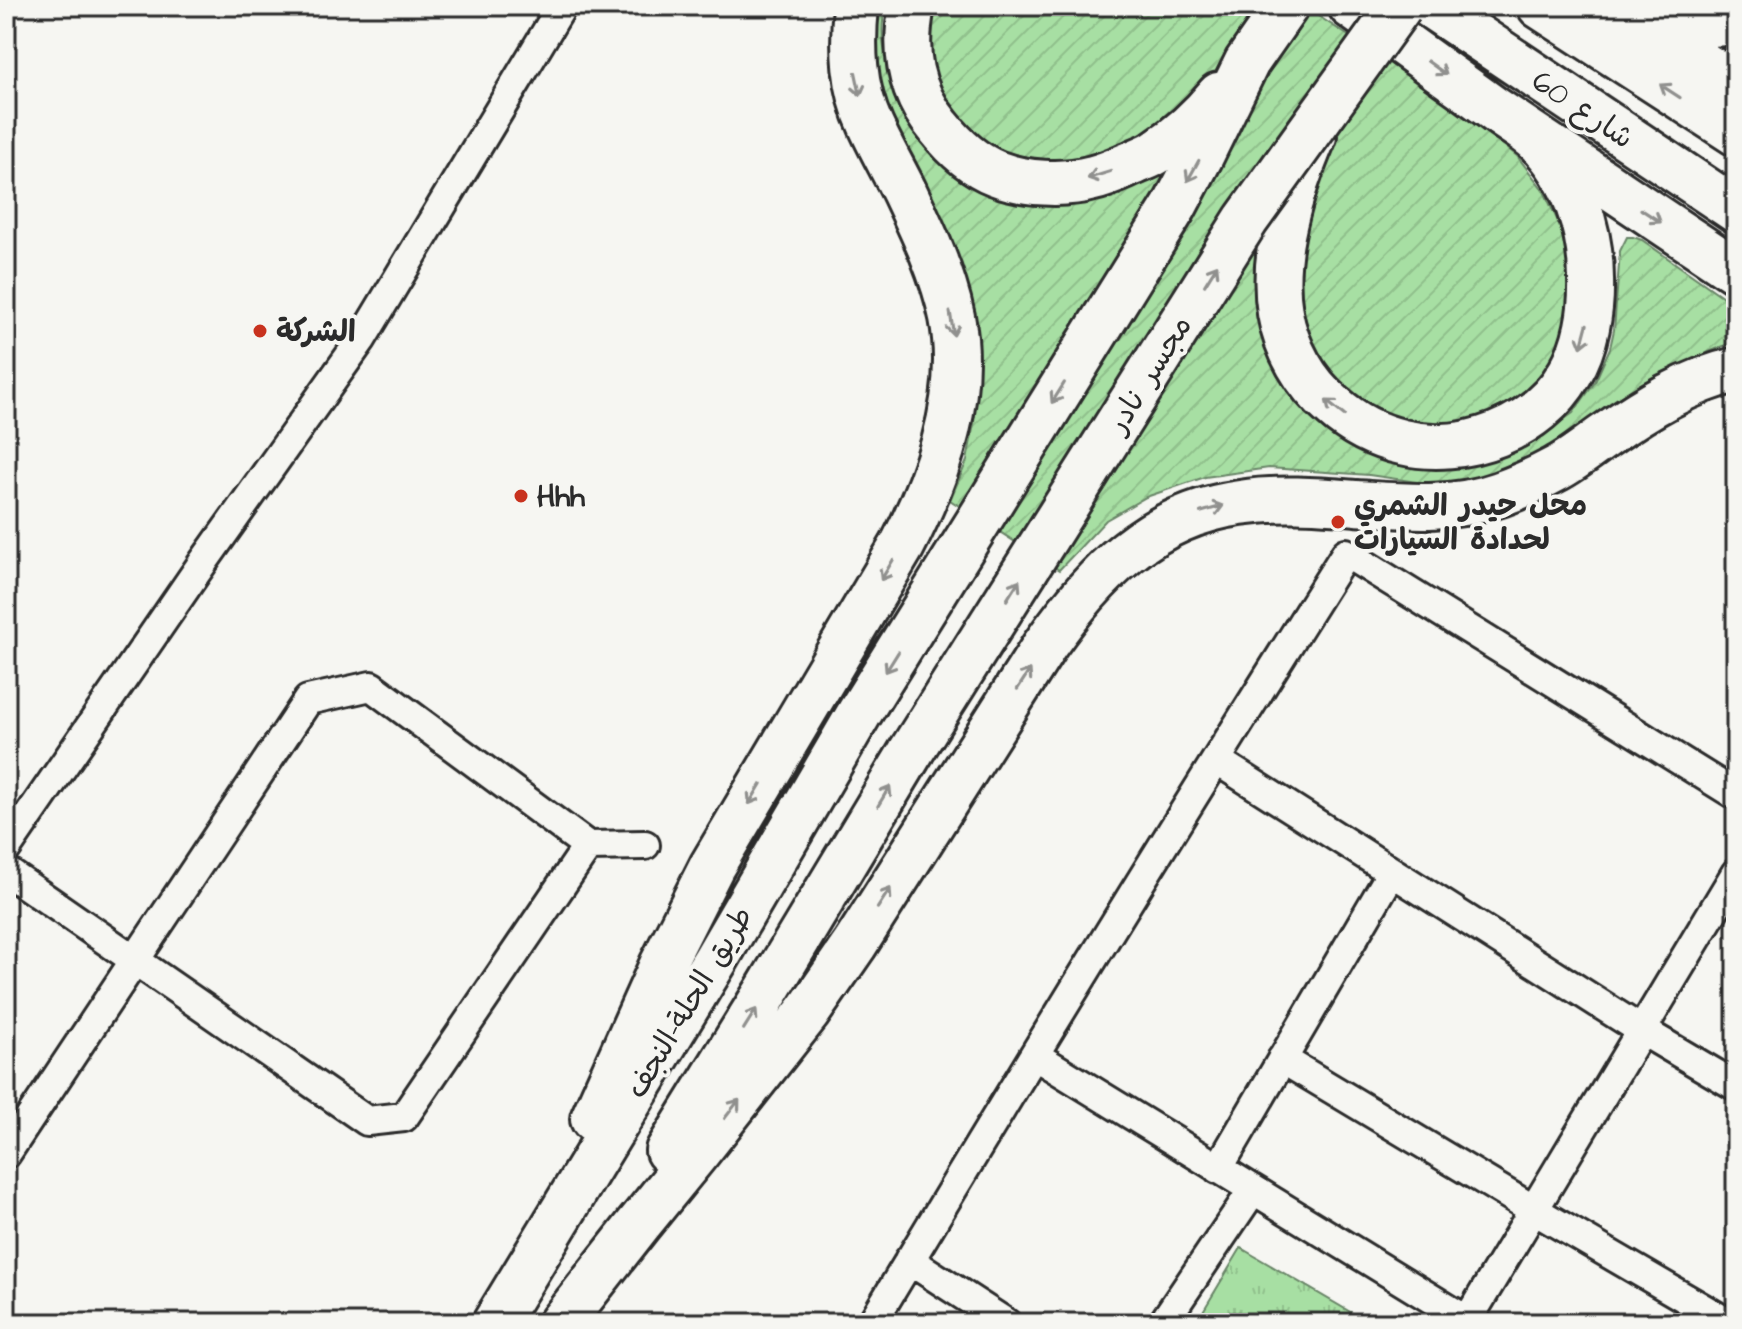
<svg xmlns="http://www.w3.org/2000/svg" width="1742" height="1329" font-family="'Architects Daughter','Playpen Sans Arabic',sans-serif">
	<style>
		.park { fill: url(#park-tufts); stroke: #698567; stroke-width: 2 }
		.garden { fill: url(#garden-furrows); stroke: #698567; stroke-width: 2 }
		.lines { fill: none; stroke-linecap: round; stroke-linejoin: round }
		.minor-casing { stroke: #2b2b2b; stroke-width: 34 }
		.trunk-casing { stroke: #2b2b2b; stroke-width: 50 }
		.minor { stroke: #f6f6f2; stroke-width: 28 }
		.trunk { stroke: #f6f6f2; stroke-width: 44 }
		.trunk-bridge-casing { stroke: #2b2b2b; stroke-width: 50; stroke-linecap: butt }
		.trunk-bridge { stroke: #f6f6f2; stroke-width: 44 }
		.oneway { stroke: #90908e }
		.poi-dot { fill: #c8321e; stroke: #f6f6f2; stroke-width: 3 }
		.labels { text-anchor: middle; stroke-width: 8; stroke-linejoin: round; paint-order: stroke }
		.street-label { font-size: 30px; fill: #2b2b2b; stroke: #f6f6f2 }
		.poi-label { font-size: 30px; font-weight: bold; fill: #2b2b2b; stroke: #f6f6f2; text-anchor: start }
	</style>
	<defs>
		<pattern id="park-tufts" width="24" height="20" patternUnits="userSpaceOnUse" patternTransform="scale(2)"><rect width="24" height="20" fill="#a7dfa3"/><path d="M3 7l-1-3M5 7V3M7 7l1-3M15 17l-1-3M17 17v-4M19 17l1-3" fill="none" stroke="#90c08c"/></pattern>
		<pattern id="garden-furrows" width="10" height="10" patternUnits="userSpaceOnUse" patternTransform="scale(2)"><rect width="10" height="10" fill="#a7dfa3"/><path d="M-1 1l2-2M0 10L10 0M9 11l2-2" fill="none" stroke="#90c08c"/></pattern>
	</defs>
	<rect width="100%" height="100%" fill="#f6f6f2"/>
	<filter id="ink" filterUnits="userSpaceOnUse"><feTurbulence type="fractalNoise" baseFrequency=".0125" numOctaves="2"/><feDisplacementMap in="SourceGraphic" scale="16" xChannelSelector="R" yChannelSelector="G"/><feConvolveMatrix kernelMatrix="1 2 1 2 8 2 1 2 1" color-interpolation-filters="sRGB"/></filter>
	<g filter="url(#ink)">
		<path class="park" d="M1241 1248 1369 1323H1196Z"/>
		<path class="garden" d="M874 6H886C880 26 882 45 888 65L928 54 927 33 935 6H1303L1457 107 1517 156 1544 191 1560 226 1569 260 1570 296 1565 331 1553 361 1535 387 1481 417 1444 424 1409 422 1487 460 1528 444 1573 413 1595 382 1610 348 1614 330 1620 251 1627 237H1633L1642 240 1736 306V341L1709 352 1652 384 1511 472 1488 479 1438 485 1369 475 1269 468 1205 477 1146 497 1106 520 1059 570 950 500 967 461 974 423 978 376 975 321 960 264 874 93Z"/>
		<g class="lines">
			<defs>
				<path id="minor" d="M1216 760 1641 1030 1736 1086
					M6 849 204 561 361 340 562 6
					M6 871 367 1121 404 1117 588 846
					M1034 1055 1471 1323
					M1282 1059 1534 1210 1728 1323
					M6 1154 308 700 371 686 588 846 645 845
					M1218 1169 1392 872
					M909 1260 1006 1323
					M1467 1321 1736 873
					M872 1323C1027 1064 1185 808 1346 553L1736 795
					M1163 1323 1253 1190"/>
				<path id="trunk" d="M912 6C903 51 909 91 939 127 954 146 973 164 996 173 1024 184 1064 186 1093 178 1107 175 1121 168 1133 163 1141 159 1149 157 1156 152 1179 137 1202 116 1219 95
					M1351 6 1494 109 1736 271
					M1431 6 1736 210
					M1540 6 1736 133
					M1611 6 1736 85
					M1644 6C1672 18 1704 28 1736 22
					M1314 136C1291 190 1270 254 1280 313 1286 348 1305 383 1333 406 1352 423 1376 436 1402 442 1464 457 1538 429 1570 373 1586 346 1592 311 1591 279 1591 231 1574 176 1538 141 1525 129 1508 120 1494 109
					M593 1119 662 965 712 866 902 546C938 477 967 395 952 317 943 273 923 231 904 191 893 169 881 148 871 126 853 87 852 47 856 6
					M668 1151 767 991 912 750
					M495 1323 716 959 860 712 1174 207 1200 158 1247 62 1286 6
					M561 1323 638 1225 699 1150 808 1012 855 944 1045 645C1094 575 1150 515 1240 503 1279 497 1317 500 1356 503 1405 506 1452 511 1500 494 1519 487 1538 479 1556 469 1573 460 1590 446 1606 435 1646 407 1688 381 1736 370"/>
			</defs>
			<use href="#minor" class="minor-casing"/>
			<use href="#trunk" class="trunk-casing"/>
			<use href="#minor" class="minor"/>
			<use href="#trunk" class="trunk"/>
			<defs>
				<path id="trunk-bridge" d="M912 750 1246 220 1400 6"/>
			</defs>
			<use href="#trunk-bridge" class="trunk-bridge-casing"/>
			<use href="#trunk-bridge" class="trunk-bridge"/>
		</g>
		<defs><path id="oneway-shaft" d="M-6 0H5M1.5-3L5.5 0L1.5 3" fill="none" stroke-width="1.6" stroke-linecap="round" stroke-linejoin="round" transform="scale(2)"/></defs>
		<g class="oneway">
			<use href="#oneway-shaft" transform="translate(1437 68) rotate(36)"/>
			<use href="#oneway-shaft" transform="translate(858 84) rotate(78)"/>
			<use href="#oneway-shaft" transform="translate(1670 91) rotate(-147)"/>
			<use href="#oneway-shaft" transform="translate(1193 171) rotate(119)"/>
			<use href="#oneway-shaft" transform="translate(1099 175) rotate(163)"/>
			<use href="#oneway-shaft" transform="translate(1651 216) rotate(33)"/>
			<use href="#oneway-shaft" transform="translate(1211 275) rotate(-58)"/>
			<use href="#oneway-shaft" transform="translate(952 324) rotate(81)"/>
			<use href="#oneway-shaft" transform="translate(1584 336) rotate(105)"/>
			<use href="#oneway-shaft" transform="translate(1058 393) rotate(122)"/>
			<use href="#oneway-shaft" transform="translate(1335 408) rotate(-141)"/>
			<use href="#oneway-shaft" transform="translate(1212 509) rotate(-16)"/>
			<use href="#oneway-shaft" transform="translate(887 570) rotate(121)"/>
			<use href="#oneway-shaft" transform="translate(1013 590) rotate(-58)"/>
			<use href="#oneway-shaft" transform="translate(892 662) rotate(122)"/>
			<use href="#oneway-shaft" transform="translate(1024 679) rotate(-57)"/>
			<use href="#oneway-shaft" transform="translate(755 794) rotate(121)"/>
			<use href="#oneway-shaft" transform="translate(884 796) rotate(-59)"/>
			<use href="#oneway-shaft" transform="translate(884 898) rotate(-57)"/>
			<use href="#oneway-shaft" transform="translate(750 1019) rotate(-58)"/>
			<use href="#oneway-shaft" transform="translate(732 1109) rotate(-52)"/>
		</g>
	</g>
	<g class="poi-dot">
		<circle cx="260" cy="331" r="8"/>
		<circle cx="521" cy="496" r="8"/>
		<circle cx="1338" cy="522" r="8"/>
	</g>
	<g class="labels">
		<g class="street-label">
			<text transform="translate(1583 109) rotate(34)" y="10">شارع 60</text>
			<text transform="translate(1149 374) rotate(-58)" y="10">مجسر نادر</text>
			<text transform="translate(689 1002) rotate(-59)" y="10">طريق الحلة-النجف</text>
		</g>
		<g class="poi-label">
			<text x="276" y="341">الشركة</text>
			<text x="537" y="506">Hhh</text>
			<text x="1354" y="515">محل حيدر الشمري<tspan x="1354" dy="34">لحدادة السيارات</tspan></text>
		</g>
	</g>
	<rect width="1742" height="1329" fill="none" stroke="#f6f6f2" stroke-width="32"/>
	<rect x="16" y="16" width="1710" height="1297" fill="none" stroke="#2b2b2b" stroke-width="3" filter="url(#ink)"/>
</svg>
